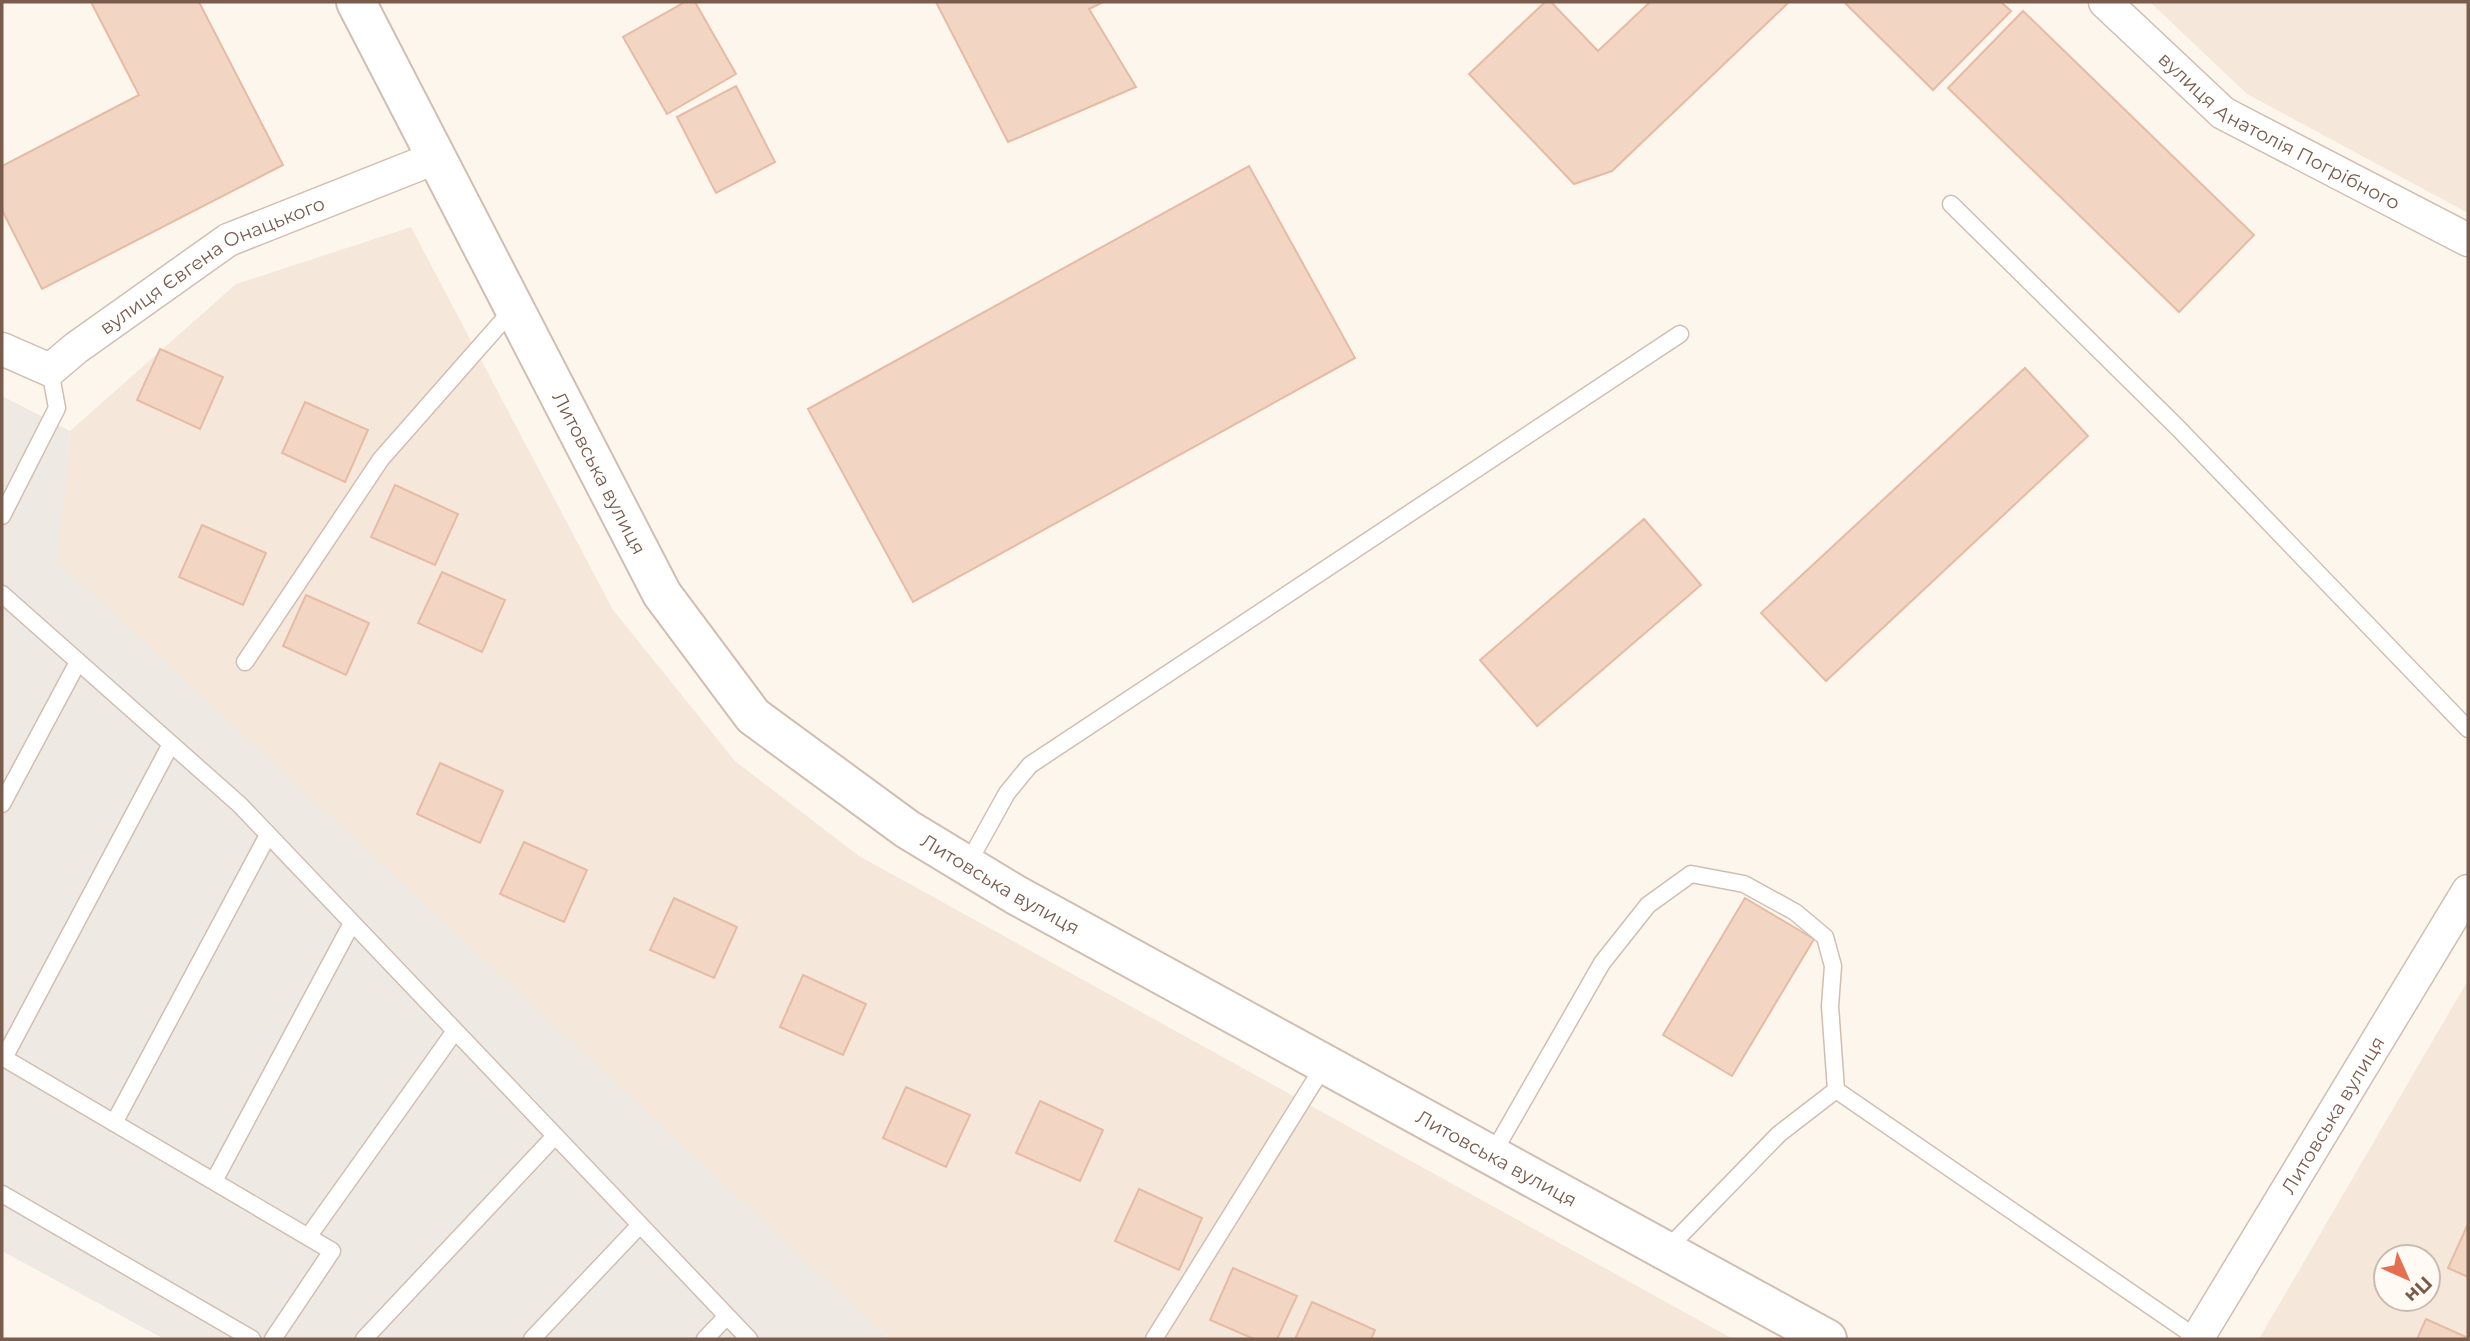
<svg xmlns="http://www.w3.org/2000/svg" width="2470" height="1341" font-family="Montserrat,sans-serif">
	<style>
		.residential { fill: #f5e8da; fill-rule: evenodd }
		.industrial { fill: #efe9e4 }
		.building { fill: #f3d5c3; stroke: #e6bba3; stroke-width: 2 }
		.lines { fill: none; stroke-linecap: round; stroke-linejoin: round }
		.service-casing { stroke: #d1beb0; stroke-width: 19 }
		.minor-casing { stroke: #d1beb0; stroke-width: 35 }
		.tertiary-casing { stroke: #d1beb0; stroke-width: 42 }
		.service { stroke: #fff; stroke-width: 16 }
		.minor { stroke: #fff; stroke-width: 32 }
		.tertiary { stroke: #fff; stroke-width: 38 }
		.labels { text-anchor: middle; stroke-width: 6; stroke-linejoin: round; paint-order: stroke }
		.street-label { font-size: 19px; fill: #7a5c4d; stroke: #fffaf3 }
	</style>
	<rect width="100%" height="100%" fill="#fdf6ec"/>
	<path class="residential" d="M2150 2H2468V213L2247 94Z
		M411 227 613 610 735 761 859 856 1733 1339H890L57 561 70 431 236 284Z
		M2468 980V1339H2259ZM2386 1257H2428V1299H2386Z"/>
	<path class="industrial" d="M2 396 70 431 58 561 890 1339H164L2 1251Z"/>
	<path class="building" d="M91 2H199L283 165 42 289 2 210V166L139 95Z
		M685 2H695L736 74 667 114 623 37Z
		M936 2H1103L1089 9 1136 87 1008 142Z
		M1545 2H1551L1598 51 1650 2H1789L1612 171 1574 184 1469 74Z
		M1844 2H2001L2011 11 1933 90Z
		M2023 11 2254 235 2179 312 1948 88Z
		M736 86 775 162 716 193 677 117Z
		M1249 166 1355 358 913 602 808 409Z
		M160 349 223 377 200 429 137 400Z
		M2025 368 2088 436 1826 681 1761 613Z
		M305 402 368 430 345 482 282 453Z
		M395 485 458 514 435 565 371 537Z
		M1644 519 1701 585 1537 726 1480 660Z
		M202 525 266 553 243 605 179 577Z
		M442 572 505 600 482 652 418 623Z
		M306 595 369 623 346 675 283 646Z
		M440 763 503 791 480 843 417 814Z
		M524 842 587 870 564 922 500 894Z
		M674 898 737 927 714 978 650 950Z
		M1745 898 1814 939 1732 1076 1663 1035Z
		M803 975 866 1004 843 1055 780 1027Z
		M906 1087 970 1115 946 1167 883 1138Z
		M1040 1101 1103 1130 1080 1181 1016 1153Z
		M1139 1189 1202 1218 1179 1270 1115 1241Z
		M2468 1224V1277L2448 1268Z
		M1233 1268 1297 1296 1277 1339H1254L1210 1320Z
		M1312 1302 1375 1330 1371 1339H1295Z
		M2426 1319 2468 1338V1339H2417Z"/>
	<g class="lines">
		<defs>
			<path id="service" d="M1951 204 2178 428 2468 729
				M2 516 57 408 50 370
				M2 594 240 805 749 1339
				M245 662 381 459 513 309
				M2 804 78 662
				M967 865 1007 793 1030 765 1680 334
				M2 1057 332 1251 273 1339
				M4 1058 171 744
				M1836 1090 2197 1338
				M114 1123 268 835
				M1492 1155 1602 963 1648 905 1691 874 1744 884 1795 912 1825 937 1833 966 1830 1006 1836 1090
				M214 1181 352 923
				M2 1194 252 1339
				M308 1237 455 1031
				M1665 1251 1779 1134 1836 1090
				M364 1339 555 1136
				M532 1339 640 1225
				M705 1339 727 1316
				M1154 1339 1325 1064"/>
			<g id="minor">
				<path id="s1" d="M2105 2 2223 113 2468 240"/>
				<path id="s2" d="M2 349 50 370 76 348 228 240 435 158"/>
				<path id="s3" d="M2197 1339 2468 891"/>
			</g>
			<g id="tertiary">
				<path id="s4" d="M356 2 662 594 753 716 907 829 1016 895 1827 1339"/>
			</g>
		</defs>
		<use href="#service" class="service-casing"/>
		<use href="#minor" class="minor-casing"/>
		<use href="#tertiary" class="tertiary-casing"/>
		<use href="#service" class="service"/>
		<use href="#minor" class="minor"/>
		<use href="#tertiary" class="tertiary"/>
	</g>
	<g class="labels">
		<g class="street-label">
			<text dy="7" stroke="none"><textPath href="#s1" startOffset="219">вулиця Анатолія Погрібного</textPath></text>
			<text dy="7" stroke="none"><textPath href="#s2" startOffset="247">вулиця Євгена Онацького</textPath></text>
			<text dy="7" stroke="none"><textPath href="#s4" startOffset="530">Литовська вулиця</textPath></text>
			<text dy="7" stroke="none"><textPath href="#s4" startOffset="1118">Литовська вулиця</textPath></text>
			<text dy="7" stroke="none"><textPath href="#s3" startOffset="262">Литовська вулиця</textPath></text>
			<text dy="7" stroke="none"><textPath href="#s4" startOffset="1685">Литовська вулиця</textPath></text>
		</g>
	</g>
	<rect width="2470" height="1341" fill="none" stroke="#7a5c4d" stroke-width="7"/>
	<g transform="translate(2407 1278) rotate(135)"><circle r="33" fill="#fffaf3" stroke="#cabbb1" stroke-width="2"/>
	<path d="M0-5L12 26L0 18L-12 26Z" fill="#e76f51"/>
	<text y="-10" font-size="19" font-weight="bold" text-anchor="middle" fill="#7a5c4d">Пн</text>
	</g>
</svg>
